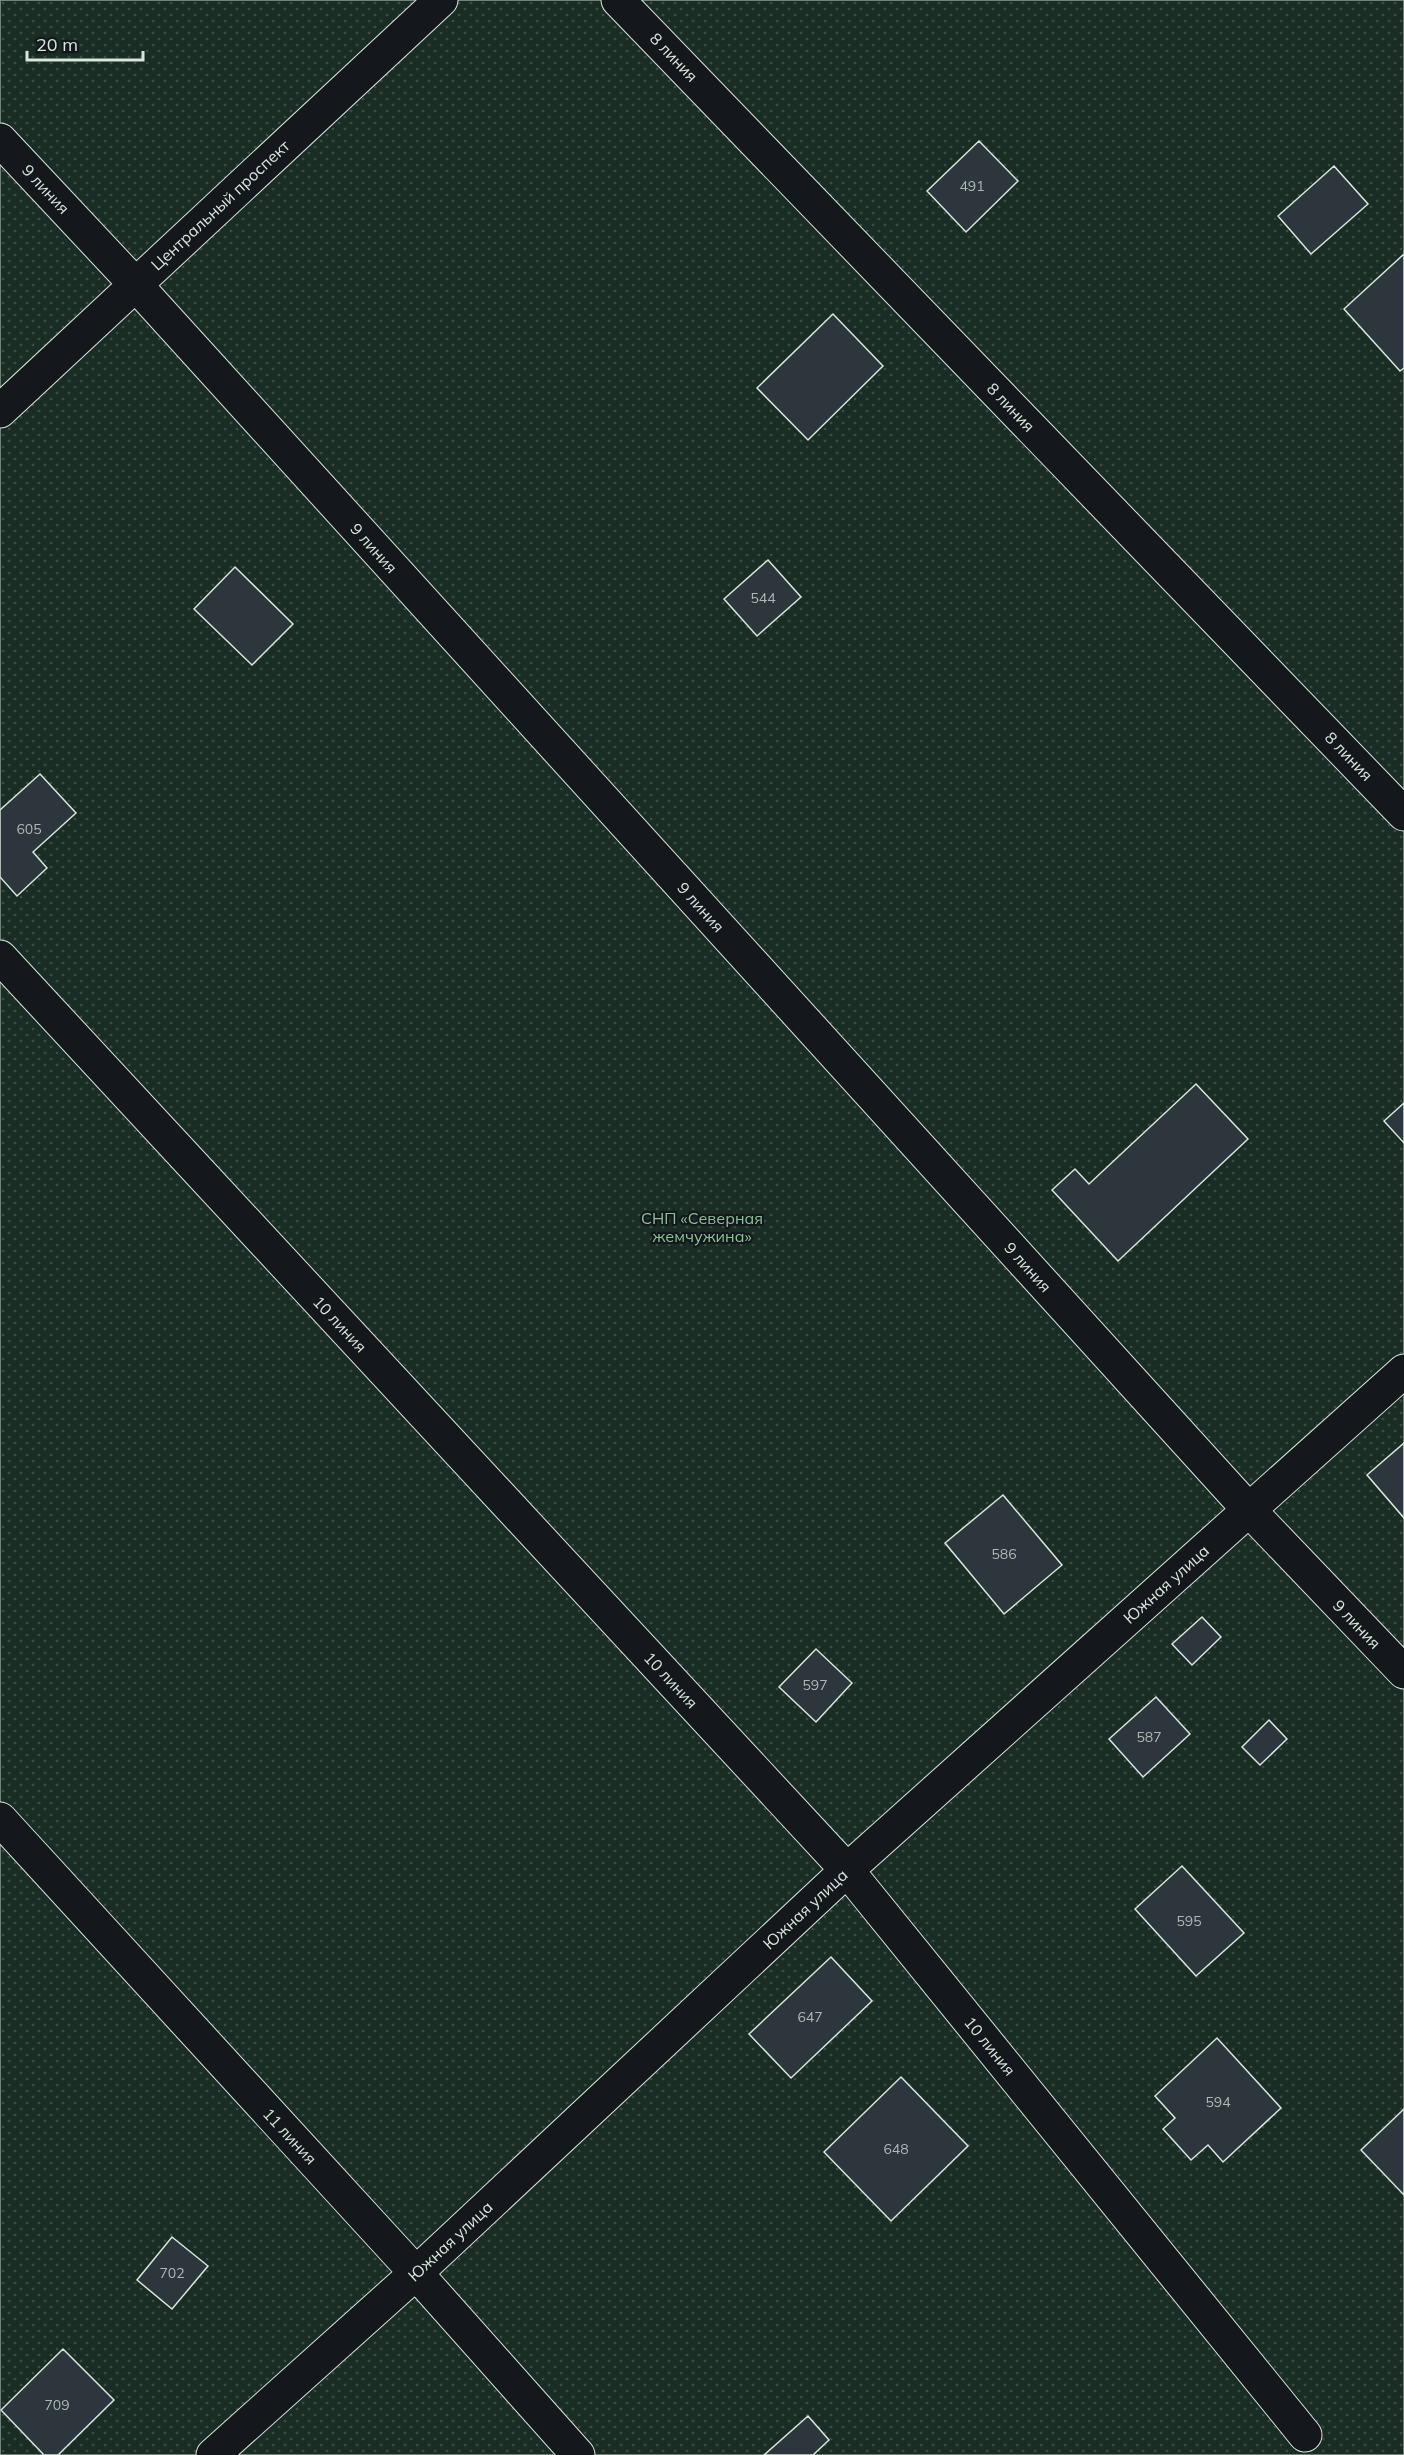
<svg xmlns="http://www.w3.org/2000/svg" width="1404" height="2455" font-family="Mulish,sans-serif">
	<style>
		.garden { fill: url(#garden-dots); stroke: #939e99; stroke-width: 1.5 }
		.building { fill: #2c363c; stroke: #d8e6dc; stroke-width: 1.5 }
		.lines { fill: none; stroke-linecap: round; stroke-linejoin: round }
		.street-casing { stroke: #d8e6dc; stroke-width: 35 }
		.street { stroke: #14181c; stroke-width: 33 }
		.labels { text-anchor: middle; stroke-width: 4.5; stroke-linejoin: round; paint-order: stroke }
		.number-label { font-size: 14px; fill: #adbab4 }
		.street-label { font-size: 16px; fill: #d8e6dc; stroke: #14181c }
		.park-label { font-size: 16px; fill: #8ac095; stroke: #14181c }
	</style>
	<defs>
		<pattern id="garden-dots" width="8" height="8" patternUnits="userSpaceOnUse" patternTransform="scale(1.5)"><rect width="8" height="8" fill="#1a2d24"/><path d="M2 2h.1M6 6h.1" fill="none" stroke="#3b4b43" stroke-width="1.8" stroke-linecap="round"/></pattern>
	</defs>
	<rect width="100%" height="100%" fill="#14181c"/>
	<path class="garden" d="M0 0H1404V2455H0Z"/>
	<path class="building" d="M979 141 1018 181 966 232 927 191Z
		M1334 166 1368 204 1311 254 1278 216Z
		M1404 254V368L1400 371 1344 309Z
		M833 314 883 366 808 440 757 388Z
		M768 560 801 597 757 636 724 599Z
		M235 567 293 624 252 665 194 609Z
		M40 774 76 813 33 852 47 868 17 896 0 877V810Z
		M1196 1084 1248 1139 1118 1261 1052 1190 1075 1169 1089 1184Z
		M1404 1103V1143L1384 1121Z
		M1404 1443V1518L1367 1475Z
		M1003 1495 1062 1565 1004 1614 945 1543Z
		M1202 1617 1221 1637 1192 1665 1172 1644Z
		M816 1649 852 1683 816 1722 779 1687Z
		M1156 1697 1190 1734 1143 1777 1109 1739Z
		M1269 1720 1287 1739 1260 1765 1242 1747Z
		M1182 1866 1244 1933 1196 1976 1135 1909Z
		M831 1957 872 2001 791 2078 749 2034Z
		M1217 2038 1281 2108 1223 2162 1208 2145 1191 2160 1163 2129 1175 2118 1155 2096Z
		M901 2077 968 2146 891 2221 824 2152Z
		M1404 2109V2195L1361 2150Z
		M172 2237 208 2266 172 2309 137 2280Z
		M63 2349 114 2400 58 2455H44L1 2410Z
		M808 2416 829 2440 813 2455H764Z"/>
	<g class="lines">
		<defs>
			<path id="street" d="M618 0 1404 814
				M0 140 135 284 1249 1510 1404 1672
				M0 411 441 0
				M0 957 847 1870 1305 2435
				M0 1819 416 2273 578 2455
				M213 2455 416 2273 847 1870 1404 1371"/>
		</defs>
		<use href="#street" class="street-casing"/>
		<use href="#street" class="street"/>
	</g>
	<g class="labels">
		<g class="number-label">
			<text x="972" y="191">491</text>
			<text x="763" y="603">544</text>
			<text x="29" y="834">605</text>
			<text x="1004" y="1559">586</text>
			<text x="815" y="1690">597</text>
			<text x="1149" y="1742">587</text>
			<text x="1189" y="1926">595</text>
			<text x="810" y="2022">647</text>
			<text x="1218" y="2107">594</text>
			<text x="896" y="2154">648</text>
			<text x="172" y="2278">702</text>
			<text x="57" y="2410">709</text>
		</g>
		<g class="street-label">
			<text transform="translate(674 57) rotate(46)" y="6">8 линия</text>
			<text transform="translate(46 189) rotate(47)" y="6">9 линия</text>
			<text transform="translate(220 205) rotate(-43)" y="6">Центральный проспект</text>
			<text transform="translate(1011 407) rotate(46)" y="6">8 линия</text>
			<text transform="translate(374 548) rotate(48)" y="6">9 линия</text>
			<text transform="translate(1349 756) rotate(46)" y="6">8 линия</text>
			<text transform="translate(701 907) rotate(48)" y="6">9 линия</text>
			<text transform="translate(1028 1267) rotate(48)" y="6">9 линия</text>
			<text transform="translate(340 1324) rotate(47)" y="6">10 линия</text>
			<text transform="translate(1166 1584) rotate(-42)" y="6">Южная улица</text>
			<text transform="translate(1357 1624) rotate(46)" y="6">9 линия</text>
			<text transform="translate(671 1680) rotate(47)" y="6">10 линия</text>
			<text transform="translate(805 1909) rotate(-43)" y="6">Южная улица</text>
			<text transform="translate(990 2046) rotate(51)" y="6">10 линия</text>
			<text transform="translate(290 2136) rotate(47)" y="6">11 линия</text>
			<text transform="translate(450 2241) rotate(-43)" y="6">Южная улица</text>
		</g>
		<g class="park-label">
			<text x="702" y="1224">СНП «Северная<tspan x="702" dy="18">жемчужина»</tspan></text>
		</g>
	</g>
	<path d="M27 51v9h116v-9" fill="none" stroke="#d8e6dc" stroke-width="3"/>
	<text x="36" y="51" font-size="18" fill="#d8e6dc" stroke="#14181c" stroke-width="4.5" paint-order="stroke">20 m</text>
</svg>
